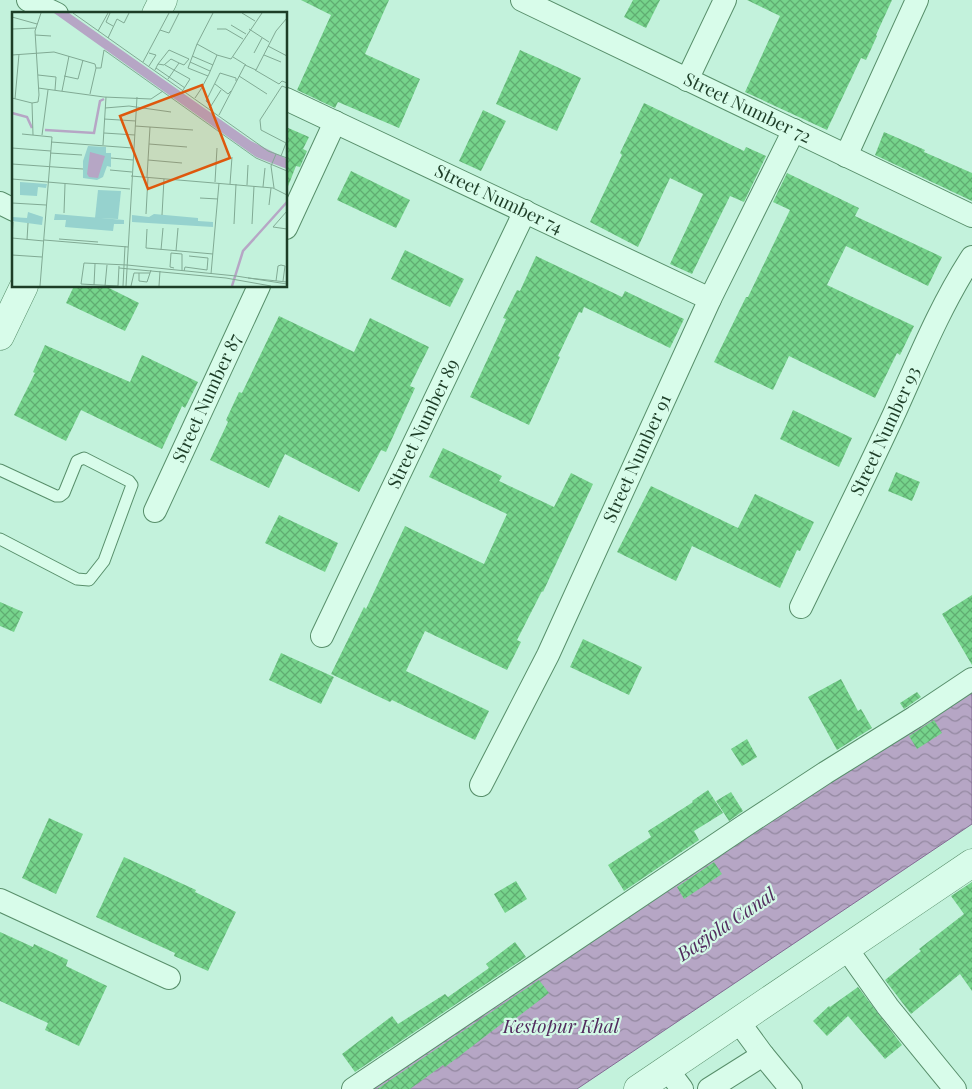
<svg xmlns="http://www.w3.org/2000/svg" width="972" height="1089" font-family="'Playfair Display',serif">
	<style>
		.water { fill: url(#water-waves); stroke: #836b94 }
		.building { fill: url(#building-cross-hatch) }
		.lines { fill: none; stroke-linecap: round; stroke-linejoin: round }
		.service-casing { stroke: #588f6b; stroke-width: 13 }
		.minor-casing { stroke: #588f6b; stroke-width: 24 }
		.tertiary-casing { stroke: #588f6b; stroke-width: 29 }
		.service { stroke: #d8fcea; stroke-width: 11 }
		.minor { stroke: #d8fcea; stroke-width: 22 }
		.tertiary { stroke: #d8fcea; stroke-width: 28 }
		.labels { text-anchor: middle; stroke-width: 4.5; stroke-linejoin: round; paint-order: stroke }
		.street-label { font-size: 18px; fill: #1d3d27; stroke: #d4f9e7 }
		.water-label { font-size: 19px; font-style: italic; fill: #522b5e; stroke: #d4f9e7 }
		.inset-river { fill: none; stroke: #b6a6c5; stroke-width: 2.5 }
		.inset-road { fill: none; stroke: #81aa94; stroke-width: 1 }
		.view { fill: #de580d; fill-opacity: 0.15; stroke: #de580d; stroke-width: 2.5 }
		.inset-edge { fill: none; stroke: #1d3d27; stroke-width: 2.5 }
	</style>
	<defs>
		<pattern id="water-waves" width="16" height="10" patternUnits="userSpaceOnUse" patternTransform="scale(1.25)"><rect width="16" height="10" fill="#b6a6c5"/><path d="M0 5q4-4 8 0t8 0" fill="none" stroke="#9388a0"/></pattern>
		<pattern id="building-cross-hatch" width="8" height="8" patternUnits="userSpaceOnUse" patternTransform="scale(1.25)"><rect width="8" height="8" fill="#76d48c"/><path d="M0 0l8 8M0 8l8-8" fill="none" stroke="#60ad72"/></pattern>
	</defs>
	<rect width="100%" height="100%" fill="#c3f2dc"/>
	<path class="water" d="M972 680V824L577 1089H356Z"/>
	<path class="building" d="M301 0H389L365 54 420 79 399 128 338 102 335 108 297 90 331 15Z
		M633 0H660L646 28 624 17Z
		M747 0H892L876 35 877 36 866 60 861 58 827 130 745 92 780 16Z
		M520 50 581 78 557 131 496 104Z
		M644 103 744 151 746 147 766 156 744 202 730 196 692 274 670 264 703 194 670 178 638 247 590 222 622 155 620 153Z
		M483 110 506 121 481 171 459 161Z
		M286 127 309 137 303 149 307 151 300 167 296 166 287 189Z
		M884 132 925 150 924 152 972 173V201L875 155Z
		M351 171 410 200 396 228 337 200Z
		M787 173 859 208 855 216 942 257 928 286 846 246 827 285 914 326 900 355 897 353 875 398 789 356 773 390 714 362 746 297H748L790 210 773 202Z
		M405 250 464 279 450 307 391 279Z
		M536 256 622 297 625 291 684 319 670 348 584 307 582 313 579 312 558 356 560 357 529 425 470 397 506 319 503 318 517 290 520 291Z
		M74 286H105L139 303 125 331 66 303Z
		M279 316 354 352 370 318 429 347 410 386 415 388 386 452 381 450 359 492 285 454 269 488 210 460 228 422 226 420 239 392 242 393Z
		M45 345 130 382 142 355 198 382 185 408 182 406 162 449 81 410 66 441 14 415 35 373 33 372Z
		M793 410 852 438 839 467 780 439Z
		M443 448 502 476 499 481 554 507 571 473 593 484 543 592 542 591 517 640 521 642 507 670 425 631 406 671 489 711 475 740 392 700 390 702 331 674 364 607 366 609 405 526 484 564 507 514 429 477Z
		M896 472 920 482 912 501 888 491Z
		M651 486 738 528 755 494 814 522 800 551 797 550 780 588 692 546 676 581 617 552Z
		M279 515 338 543 325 572 265 543Z
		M972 595V665L942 614Z
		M0 602 23 612 14 632 0 626Z
		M583 639 642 667 629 695 570 667Z
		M281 653 334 677 321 704 269 680Z
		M841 679 858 711 861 709 872 728 837 750 808 697Z
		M917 692 921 697 904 709 900 703Z
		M934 720 942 733 917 749 909 736Z
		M747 739 757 757 742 766 731 749Z
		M708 790 723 813 694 831 699 840 624 891 608 865 651 837 648 831 693 802 692 801Z
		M731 792 743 811 729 821 716 801Z
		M49 818 83 834 56 894 22 878Z
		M124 857 196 890 195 892 236 912 208 971 174 956 175 953 96 917Z
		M714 862 722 874 684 899 677 887Z
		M516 881 527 899 505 913 494 894Z
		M972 882V991L960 974 911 1014 885 980 921 951 919 949 964 914 951 896Z
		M0 932 33 947 34 944 68 960 66 966 107 986 79 1046 45 1030 48 1023 0 1001Z
		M515 942 526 957 355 1072 342 1054 392 1016 398 1024 445 994 448 997 489 968 486 964Z
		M539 980 549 993 507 1025 504 1022 445 1067 443 1065 410 1089H377Z
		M858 987 902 1045 885 1059 848 1016 827 1036 813 1021 829 1006 830 1007Z"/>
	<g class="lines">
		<defs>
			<path id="service" d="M0 470 56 496H60L64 493 77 461 84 458 129 481 132 485 104 561 89 580 77 579 0 539"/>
			<g id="minor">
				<path d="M28 0 57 14"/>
				<path id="s1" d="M522 0 972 216"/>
				<path d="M687 80 725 0"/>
				<path id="s2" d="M286 99 710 299"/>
				<path d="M846 156 917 0"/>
				<path d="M0 203 14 210"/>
				<path d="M286 228 335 122"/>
				<path id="s3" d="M155 511 259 286"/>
				<path id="s4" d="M801 607C832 543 864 479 894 414 918 361 940 306 972 257"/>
				<path id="s5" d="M322 636 525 211"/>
				<path id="s6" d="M481 785 548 655 710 299 794 130"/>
				<path d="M0 900 169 978"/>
				<path d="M846 948 888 1007 955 1089"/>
				<path d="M738 1021 763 1055"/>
				<path d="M667 1069 682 1089"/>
				<path d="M353 1089 741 828 825 773 915 717 972 679"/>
				<path d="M709 1089 763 1055 791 1089"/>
			</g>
			<path id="tertiary" d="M156 14 163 0
				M0 336 24 286
				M638 1089 972 863"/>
		</defs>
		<use href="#service" class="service-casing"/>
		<use href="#minor" class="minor-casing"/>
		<use href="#tertiary" class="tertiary-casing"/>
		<use href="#service" class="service"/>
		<use href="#minor" class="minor"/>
		<use href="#tertiary" class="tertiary"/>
	</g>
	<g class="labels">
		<g class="street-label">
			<text dy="6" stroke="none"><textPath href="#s1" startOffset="250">Street Number 72</textPath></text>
			<text dy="6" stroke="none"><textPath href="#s2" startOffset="235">Street Number 74</textPath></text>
			<text dy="6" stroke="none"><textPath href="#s3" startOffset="124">Street Number 87</textPath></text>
			<text dy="6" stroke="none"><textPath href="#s5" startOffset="235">Street Number 89</textPath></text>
			<text dy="6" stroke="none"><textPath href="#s4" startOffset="195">Street Number 93</textPath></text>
			<text dy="6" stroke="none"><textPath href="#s6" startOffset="362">Street Number 91</textPath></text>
		</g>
		<g class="water-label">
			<text transform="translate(726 924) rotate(-34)" y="7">Bagjola Canal</text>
			<text x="561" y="1033">Kestopur Khal</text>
		</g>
	</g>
	<g transform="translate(12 12)">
		<rect width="275" height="275" fill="#c3f2dc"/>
		<path d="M86 178 109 179 106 207 83 206Z" fill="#96d2ce"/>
		<path d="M76 134 94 135V141H99V155L95 154 91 165 85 168 71 166V149ZM8 170 35 172 34 176 26 175 25 184 8 183ZM16 200 31 205 30 213 0 209V205L15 206ZM43 202 112 208V212H102L101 219 53 215 54 208H42ZM142 202 186 206V209L201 210V215L120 210V203L137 205Z" fill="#96d2ce"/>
		<path d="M42 1H57L239 129 275 147V157L244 145ZM78 140 93 144 86 166 77 165 75 162Z" fill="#b6a6c5"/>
		<path class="inset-river" d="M0 101 15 105 20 116M33 118 82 121 88 89 92 87M220 274 231 239 275 190"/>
		<path class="inset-road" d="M61 1 256 139 275 146M98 1 94 10 101 14M230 1 243 9M0 5 25 12M219 13 234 22M0 17 24 16M205 17H214L231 27M237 17 257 30M148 18 157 21 167 1M86 19 96 1M23 23 39 24M96 26 105 7 112 11 117 1M185 32 201 1M256 34 275 44M242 41 250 26M0 43 42 40 83 52 84 56M205 43 219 47 250 1M252 43 269 50M180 44 201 53M221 45 234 53M131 50 157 1M178 50 198 59M146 52 157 38 177 47 172 53 167 51M153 53 178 67 171 78M137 54 144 43 137 41M84 56H89L92 38 244 146 275 159M144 56 173 76M143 58 146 52 152 53 159 47 167 51 156 67M243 58 267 72 270 69 275 71M26 63 44 65 43 78M52 64 66 67 71 48M227 64 255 82M203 72 216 82 219 79M26 76 92 85 139 87 151 79M50 79 57 44M78 82 84 56M0 86 20 91M183 86 189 77 196 64 197 62 205 43 185 32 176 56 196 64M3 87 7 42M199 94 209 78M93 96 117 94 159 100M197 96 199 94 194 89 208 61 224 66V69M207 103 233 53 244 58 264 19 275 6M92 107 124 109M123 114 181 118M92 121 123 123M10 122 40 125 28 274M21 123 20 91 26 90 27 83 23 19 29 1M30 123 36 78M39 130 121 136M137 132 175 135M91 133 94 85M0 136 39 139M38 141 70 143M269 144 274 131 249 118 248 108 270 74 275 76M99 146 121 148M136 148 170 151M0 152 71 157M98 158 120 160M119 164 261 176 275 183M135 165 138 115M0 167 118 177M203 170 205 136M218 172 220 145M235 173 236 153M251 175 253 156M262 176 259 154 264 142M188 186 206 187M0 191 34 193M257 193 259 176M275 199 261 215 275 217M52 201 53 172M134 202 136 165M150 203 152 167M222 212 224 172M240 212 242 174M135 217 134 236 201 242M0 225 1 210M0 226 32 229M47 227 86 230M15 228 16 211M32 228 116 235M149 238 151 216M164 239 166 216M0 243 30 245M177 244 196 246 195 258M107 254 106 274 69 272 72 251 115 253 224 264 275 272M107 256 214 266 259 274M162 256 158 255 159 241 170 242V259M172 259 173 255 195 258M127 261V269L135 270 138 261M199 262 207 171M236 266 275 270M264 269 266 254 269 253 273 254 271 269M82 273 83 252M93 274 95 253M111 274 113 234M114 274 125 85M119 274 122 261H138L139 258M147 274 148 259"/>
		<path class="view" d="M190 73 218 146 136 177 108 104Z"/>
		<rect width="275" height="275" class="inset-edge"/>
	</g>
</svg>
